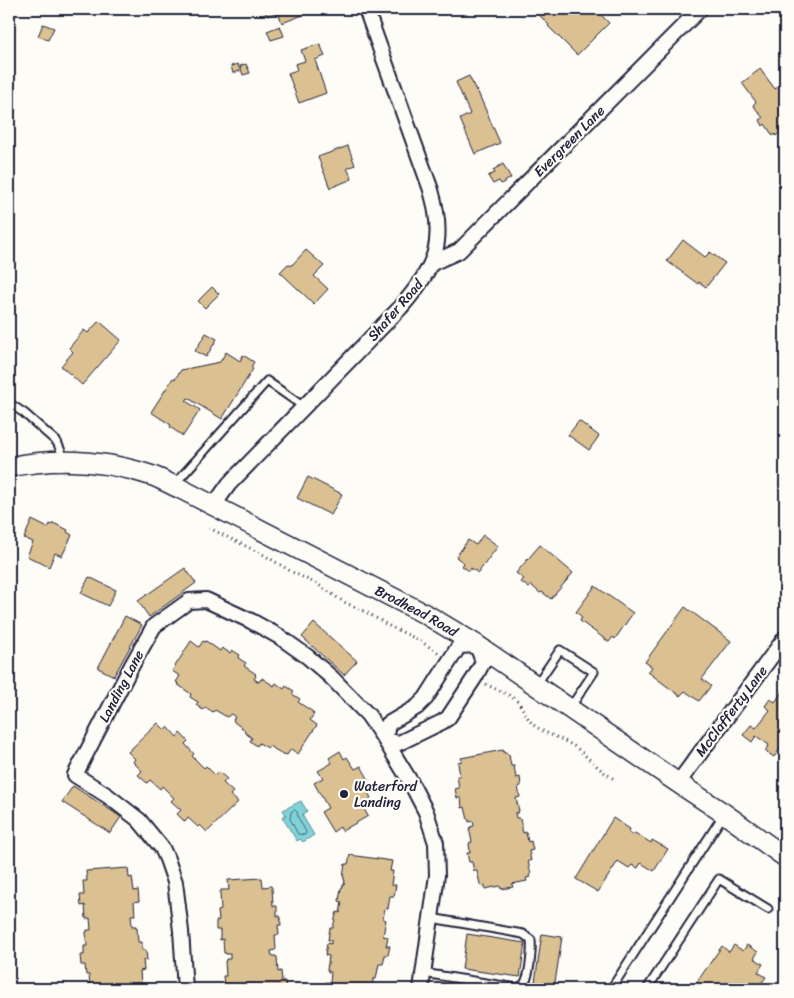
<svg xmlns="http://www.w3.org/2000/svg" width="794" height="998" font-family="Sriracha,sans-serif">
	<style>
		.water { fill: #81d3d8; stroke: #5b8c99 }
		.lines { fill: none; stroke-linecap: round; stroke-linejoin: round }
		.shore { stroke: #48697a; stroke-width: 1 }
		.building { fill: #dbc191; stroke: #22223b }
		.lane-casing { stroke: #22223b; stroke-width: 11 }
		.street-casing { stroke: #22223b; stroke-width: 18 }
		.secondary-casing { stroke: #22223b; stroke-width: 22 }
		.path { stroke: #22223b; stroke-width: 3; stroke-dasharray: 1 4; stroke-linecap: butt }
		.lane { stroke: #fdfcf7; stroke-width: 7 }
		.street { stroke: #fdfcf7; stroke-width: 14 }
		.secondary { stroke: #fdfcf7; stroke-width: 19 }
		.poi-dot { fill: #22223b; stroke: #fdfcf7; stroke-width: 2 }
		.labels { text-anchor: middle; stroke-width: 4.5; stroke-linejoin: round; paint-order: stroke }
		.street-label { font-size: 14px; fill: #22223b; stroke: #fdfcf7 }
		.poi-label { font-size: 14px; fill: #22223b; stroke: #fdfcf7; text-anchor: start }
	</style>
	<rect width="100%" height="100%" fill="#fdfcf7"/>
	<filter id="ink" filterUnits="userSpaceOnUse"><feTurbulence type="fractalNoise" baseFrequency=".02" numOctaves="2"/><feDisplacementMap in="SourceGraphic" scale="10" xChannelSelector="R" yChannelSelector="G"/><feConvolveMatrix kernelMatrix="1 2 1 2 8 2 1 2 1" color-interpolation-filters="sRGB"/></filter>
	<g filter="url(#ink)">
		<path class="water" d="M301 801 307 811 302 815 314 835 303 842 300 839 297 841 282 817 286 815 283 810Z"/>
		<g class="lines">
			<path class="shore" d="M295 810 297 812 298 817 306 832 305 835 298 834 290 819 291 812Z"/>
		</g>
		<path class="building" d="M264 9H301L303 15 282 23 278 12 267 16Z
			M533 9H595L609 23 577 55 548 26 549 25Z
			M43 24 54 28 48 40 38 36Z
			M280 26 284 36 271 40 267 31Z
			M320 44 325 56 315 60 326 93 299 103 288 73 297 70 295 64 305 61 301 50Z
			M238 64 240 71 233 73 231 66Z
			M246 64 250 73 243 75 240 66Z
			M760 69 775 89 780 85 785 92V94L781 97 785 102V128L776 136 775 134 773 136 765 124 763 126 760 120 763 118 753 105 756 102 742 83Z
			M469 76 476 91 477 90 500 143 475 154 460 119 470 114 456 82Z
			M348 146 355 165 347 168 352 179 330 188 318 157Z
			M503 164 511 178 501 184 499 181 493 184 488 176 495 173 493 170Z
			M683 240 705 257 710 252 725 263 706 287 699 282 698 284 667 261Z
			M306 250 324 266 314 276 328 289 314 304 280 272 288 264 291 266Z
			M212 287 219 294 205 308 198 301Z
			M99 321 121 340 82 385 61 366 73 352 69 348 84 330 88 333Z
			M206 333 217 339 206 357 195 351Z
			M226 352 240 361 243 355 254 362 251 367 253 369 222 419 188 398 186 401 200 410 183 436 170 427 171 425 151 412 173 378 175 379 181 370 220 362Z
			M579 421 599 436 589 450 568 435Z
			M308 477 342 494 331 515 297 498Z
			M32 520 48 528 50 524 52 525 53 523 68 530 67 532 72 535 62 556 55 553 49 567 27 556 33 542 24 538Z
			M483 535 498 546 478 573 471 568 469 571 462 566 464 563 456 557 468 540 476 545Z
			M540 545 573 573 551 599 542 592 540 593 531 585 529 588 524 584 521 582 524 579 516 573Z
			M185 568 196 583 149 617 138 601Z
			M89 577 116 590 108 606 81 593Z
			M595 586 633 613 615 639 613 637 609 642 580 621 582 617 576 612Z
			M685 607 731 641 702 679 711 686 699 701 685 691 680 696 648 672 652 667 645 662Z
			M125 616 142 625 114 676 98 668Z
			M314 623 357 661 344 675 302 637Z
			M191 641 199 647 203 641 205 642 206 641 220 651 222 648 230 653 232 650 240 655 238 658 246 663 244 666 256 674 255 675 256 676 254 679 259 682 261 679 262 680V678L274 686 276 683 284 689 286 686 294 691 292 694 300 699 298 702 313 712 312 713 314 714 310 720 317 725 298 754 291 749 287 755 285 754 284 755 269 746 268 748 259 743 257 746 250 741 252 738 244 732 245 730 234 722V721L233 720 235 717 231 714 227 717 215 710 213 712 205 707 203 710 196 705 198 702 190 697 191 694 177 684 178 683 176 682 180 676 172 671Z
			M785 688V742L774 757 765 751 769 745 756 736 752 742 743 735 751 725 756 728 770 710 765 706 770 699 775 702Z
			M158 723 165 730 168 727 177 737 180 733 188 741 185 744 194 754 192 756 204 768 206 766 215 775 219 772 227 779 223 783 233 792 230 795 238 802 207 832 200 825 198 827 188 818 185 822 177 814 181 810 171 801 174 798 162 786 160 789 150 780 147 783 138 775 142 771 133 762 135 759 128 752Z
			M503 750 504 753H507L508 755H509L511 766H514L516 778 520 777 521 786 518 787 520 797 516 798 519 811H518V813H515L516 818H519V819H520L523 833 526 832 528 842 531 841 533 850 529 851 531 861H528L531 875H529L530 877 526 878 527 881 512 884 513 887 501 889 500 886 485 889V885L481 886 480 884 477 871H474L472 862H469L467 853H470L469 843 472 842 469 828H471L470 827 474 826 473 821 469 822V820H468L465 807 462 808 461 798H457L455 789 459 788 457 776H460L458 764H459L458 762 462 761 461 758Z
			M340 751 344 759 347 757 355 769 361 766 369 780 363 783 371 798 361 804 368 816 342 831 340 827 333 832 321 812 328 808 314 783 323 778 318 771 332 763 329 758Z
			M73 786 121 817 110 833 62 802Z
			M613 818 630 829 629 832 633 835 635 833 651 843 652 840 668 849 654 871 641 863 638 868 632 865 629 868 618 861 598 892 576 879Z
			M350 855 392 861 390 871H393L391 885H396L394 896H390L388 909 385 908 383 919 386 920 383 936 388 937 386 946H390L388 955H385L383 964H379L376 979H373L372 989H325L326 982 330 983 331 972H328V970H327L329 956 325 955 327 943 331 944V940H328L330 928H333L336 914H337V912L340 913 342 902 339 901 341 888H342L343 885H344L345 880H344V877H343L345 864H348Z
			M128 868 129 878 132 877 134 891 138 890 139 901 134 902 135 915H131L132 926H136V928H137L138 942H142V950H146L147 960H143L144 970 140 971 141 984 140 985V986L136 987 137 989H91L90 988 89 975H86L85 965H81L80 955H84V946H87L86 932H87V930H91L90 918 86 919 85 905 81 906 80 895H84L83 881H87L86 871Z
			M262 878 263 887 271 886 272 888 273 906H277V916H280L281 925H278L279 935H275L276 949 275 950 271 951 272 956H276V957H277L278 972 281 971 282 981H285L286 989H221L220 986H224L223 976H226L225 961H226V959H230V954H226V953H224L223 939 220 940V930H216V921L219 920 218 911 221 910 220 892H221V890H229L228 880Z
			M467 934 525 943 520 977 462 969Z
			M542 934 562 937 554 989H534Z
			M734 945 743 951 747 945 758 952 754 958 763 964 758 972 766 977 757 989H692L722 946 729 952Z"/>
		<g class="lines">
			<defs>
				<path id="lane" d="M9 403 24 413 57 442 65 460
					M174 485 267 381 304 407
					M536 685 560 650 594 672 570 708
					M423 973 517 988C519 987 522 986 524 984 530 976 532 950 531 940L523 934 431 918
					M611 989 724 814
					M647 989 719 879 768 909"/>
				<path id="street" d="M432 263 459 251 700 9
					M214 505 229 484 401 307C436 267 446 242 431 190L366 9
					M477 645 483 662 475 677 448 718 442 722 399 743 385 740 388 724 417 707 426 698 459 646Z
					M678 783 785 638
					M185 989 181 931 175 882 167 859 162 848 139 820 108 796 75 775 132 665 154 626 189 601 206 600 251 621 280 637 308 657 331 677 368 715 385 740 410 781 426 812 436 843 437 875 421 989"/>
				<g id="secondary">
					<path id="s1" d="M9 467C58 457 106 460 153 476 163 480 172 485 181 489L427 615 477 645 678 783 725 814 785 857"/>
				</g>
			</defs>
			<use href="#lane" class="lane-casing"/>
			<use href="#street" class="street-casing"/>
			<use href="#secondary" class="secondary-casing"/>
			<path class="path" d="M209 528 264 555 292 572 317 584 344 602 366 612 391 627 417 639 439 653
				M486 684C496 690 508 693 517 701 524 708 526 719 535 726 549 736 566 739 579 750 592 761 601 772 616 780"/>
			<use href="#lane" class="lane"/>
			<use href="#street" class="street"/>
			<use href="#secondary" class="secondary"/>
		</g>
	</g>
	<circle class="poi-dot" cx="344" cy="794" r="5"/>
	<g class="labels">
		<g class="street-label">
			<text transform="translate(569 141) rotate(-45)" y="5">Evergreen Lane</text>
			<text transform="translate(395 310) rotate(-49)" y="5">Shafer Road</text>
			<text dy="5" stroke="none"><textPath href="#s1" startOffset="442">Brodhead Road</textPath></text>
			<text transform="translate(121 686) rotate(-62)" y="5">Landing Lane</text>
			<text transform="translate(731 711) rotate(-53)" y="5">McClafferty Lane</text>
		</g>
		<g class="poi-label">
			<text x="354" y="791">Waterford<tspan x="354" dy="16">Landing</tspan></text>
		</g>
	</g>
	<rect width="794" height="998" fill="none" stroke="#fdfcf7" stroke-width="30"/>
	<rect x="15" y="15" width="764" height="968" fill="none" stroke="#22223b" stroke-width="2" filter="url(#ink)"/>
</svg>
